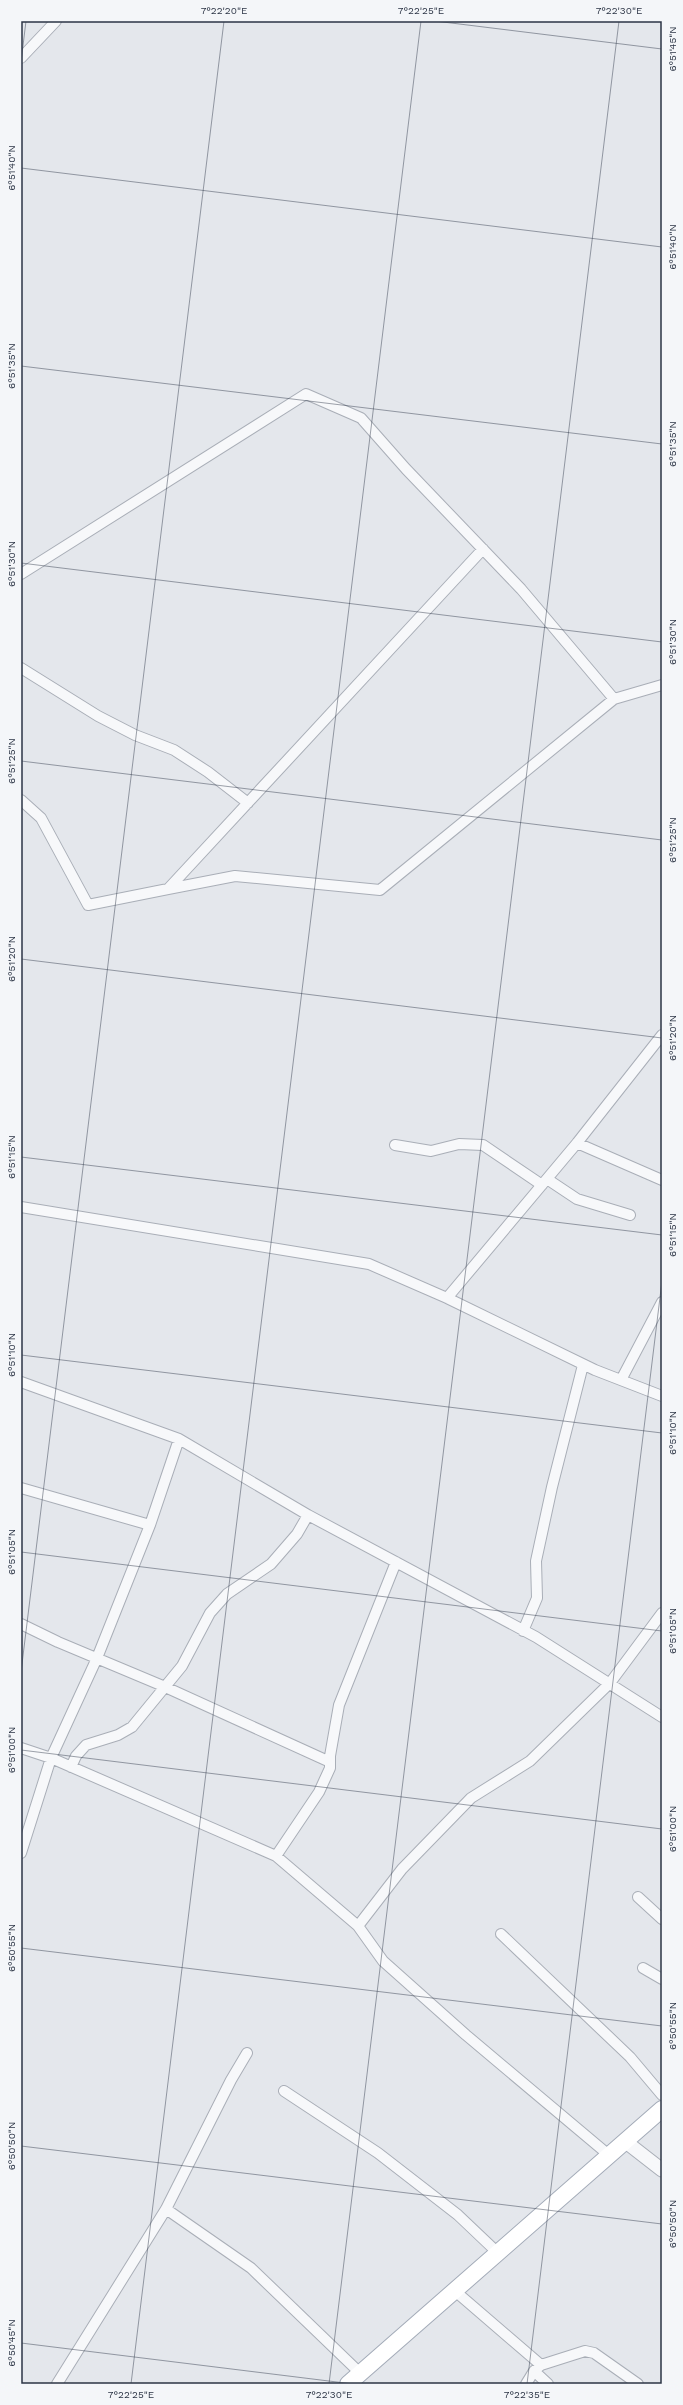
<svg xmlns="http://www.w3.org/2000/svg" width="683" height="2405" font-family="'Work Sans',sans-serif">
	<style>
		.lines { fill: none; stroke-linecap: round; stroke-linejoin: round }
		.minor-casing { stroke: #a9aeb7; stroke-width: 12 }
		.tertiary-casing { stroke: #a9aeb7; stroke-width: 15 }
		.primary-casing { stroke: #a3abb8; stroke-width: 18 }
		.minor { stroke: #f7f8fa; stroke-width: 10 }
		.tertiary { stroke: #f7f8fa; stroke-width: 13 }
		.primary { stroke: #fff; stroke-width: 16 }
		.ticks { fill: none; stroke: #2b3445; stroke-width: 1; stroke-opacity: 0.45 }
		.neatline { fill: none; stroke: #2b3445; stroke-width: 1.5 }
		.ticks-label { font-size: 10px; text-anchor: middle; fill: #2b3445 }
	</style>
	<rect width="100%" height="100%" fill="#e4e7ec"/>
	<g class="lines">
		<defs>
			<path id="minor" d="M21 58 56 21
				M21 574 306 394 361 418 406 469 521 589 614 699 662 685
				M21 668 98 716 135 735 174 750 208 772 248 803
				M21 800 41 818 88 905 168 889 483 549
				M168 889 235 876 380 890 614 699
				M577 1143 662 1180
				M395 1145 431 1151 459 1144 483 1145 542 1185
				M547 1179 577 1199 630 1215
				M21 1207 369 1264 447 1298 595 1370 662 1396
				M447 1298 577 1143 662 1035
				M621 1380 662 1302
				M21 1382 179 1439 308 1515 536 1637 662 1717
				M21 1488 150 1525
				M21 1624 58 1642 163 1686 330 1762
				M523 1631 537 1598 536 1561 552 1487 583 1365
				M21 1748 51 1758 276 1856 358 1926 383 1961 466 2035 610 2156
				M71 1767 76 1756 86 1745 118 1735 132 1727 182 1666 210 1613 227 1594 271 1564 297 1534 308 1515
				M21 1853 51 1758 97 1658 150 1525 179 1439
				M276 1856 319 1792 330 1768V1756L339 1705 396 1562
				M638 1897 662 1919
				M358 1926 402 1869 471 1798 530 1761 610 1683 662 1613
				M501 1934 630 2057 662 2095
				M643 1968 662 1979
				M284 2091 378 2153 458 2215 498 2253
				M166 2209 251 2268 360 2373
				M455 2291 541 2365
				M534 2371 548 2384
				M57 2384 166 2209 231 2080 247 2053
				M526 2384 534 2371 541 2365 585 2351 594 2353 638 2384"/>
			<path id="tertiary" d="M626 2142 662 2170"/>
			<path id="primary" d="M348 2384 662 2109"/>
		</defs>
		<use href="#minor" class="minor-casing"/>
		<use href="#tertiary" class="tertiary-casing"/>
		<use href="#primary" class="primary-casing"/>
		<use href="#minor" class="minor"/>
		<use href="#tertiary" class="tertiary"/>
		<use href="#primary" class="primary"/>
	</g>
	<path class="ticks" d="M435 21 662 49M21 62 26 21M21 168 662 247M21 366 662 444M21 563 662 642M21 761 662 840M21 959 662 1038M21 1157 662 1235M21 1355 662 1433M21 1552 662 1631M21 1672 224 21M21 1750 662 1829M21 1948 662 2026M21 2146 662 2224M21 2343 353 2384M131 2384 421 21M329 2384 619 21M527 2384 662 1281"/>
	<rect width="683" height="2405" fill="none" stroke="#f4f6f9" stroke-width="44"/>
	<rect x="22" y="22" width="639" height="2361" class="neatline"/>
	<g class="ticks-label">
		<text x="224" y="14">7°22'20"E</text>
		<text x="421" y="14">7°22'25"E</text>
		<text x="619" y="14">7°22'30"E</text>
		<text transform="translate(672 49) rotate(-90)" y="4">6°51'45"N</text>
		<text transform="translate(11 168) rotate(-90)" y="4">6°51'40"N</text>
		<text transform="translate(672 247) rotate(-90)" y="4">6°51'40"N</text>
		<text transform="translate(11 366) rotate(-90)" y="4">6°51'35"N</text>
		<text transform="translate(672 444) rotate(-90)" y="4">6°51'35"N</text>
		<text transform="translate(11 564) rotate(-90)" y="4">6°51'30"N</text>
		<text transform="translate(672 642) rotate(-90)" y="4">6°51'30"N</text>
		<text transform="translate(11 761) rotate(-90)" y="4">6°51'25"N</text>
		<text transform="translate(672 840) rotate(-90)" y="4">6°51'25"N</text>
		<text transform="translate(11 959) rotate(-90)" y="4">6°51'20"N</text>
		<text transform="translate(672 1038) rotate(-90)" y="4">6°51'20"N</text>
		<text transform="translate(11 1157) rotate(-90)" y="4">6°51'15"N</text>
		<text transform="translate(672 1235) rotate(-90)" y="4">6°51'15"N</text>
		<text transform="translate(11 1355) rotate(-90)" y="4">6°51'10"N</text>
		<text transform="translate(672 1433) rotate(-90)" y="4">6°51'10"N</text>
		<text transform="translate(11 1552) rotate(-90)" y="4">6°51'05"N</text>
		<text transform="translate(672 1631) rotate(-90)" y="4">6°51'05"N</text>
		<text transform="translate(11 1750) rotate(-90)" y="4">6°51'00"N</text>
		<text transform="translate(672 1829) rotate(-90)" y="4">6°51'00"N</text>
		<text transform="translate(11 1948) rotate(-90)" y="4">6°50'55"N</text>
		<text transform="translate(672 2026) rotate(-90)" y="4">6°50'55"N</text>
		<text transform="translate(11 2146) rotate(-90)" y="4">6°50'50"N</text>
		<text transform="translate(672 2224) rotate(-90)" y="4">6°50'50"N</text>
		<text transform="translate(11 2343) rotate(-90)" y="4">6°50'45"N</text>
		<text x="131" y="2398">7°22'25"E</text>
		<text x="329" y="2398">7°22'30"E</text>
		<text x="527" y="2398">7°22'35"E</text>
	</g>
</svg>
